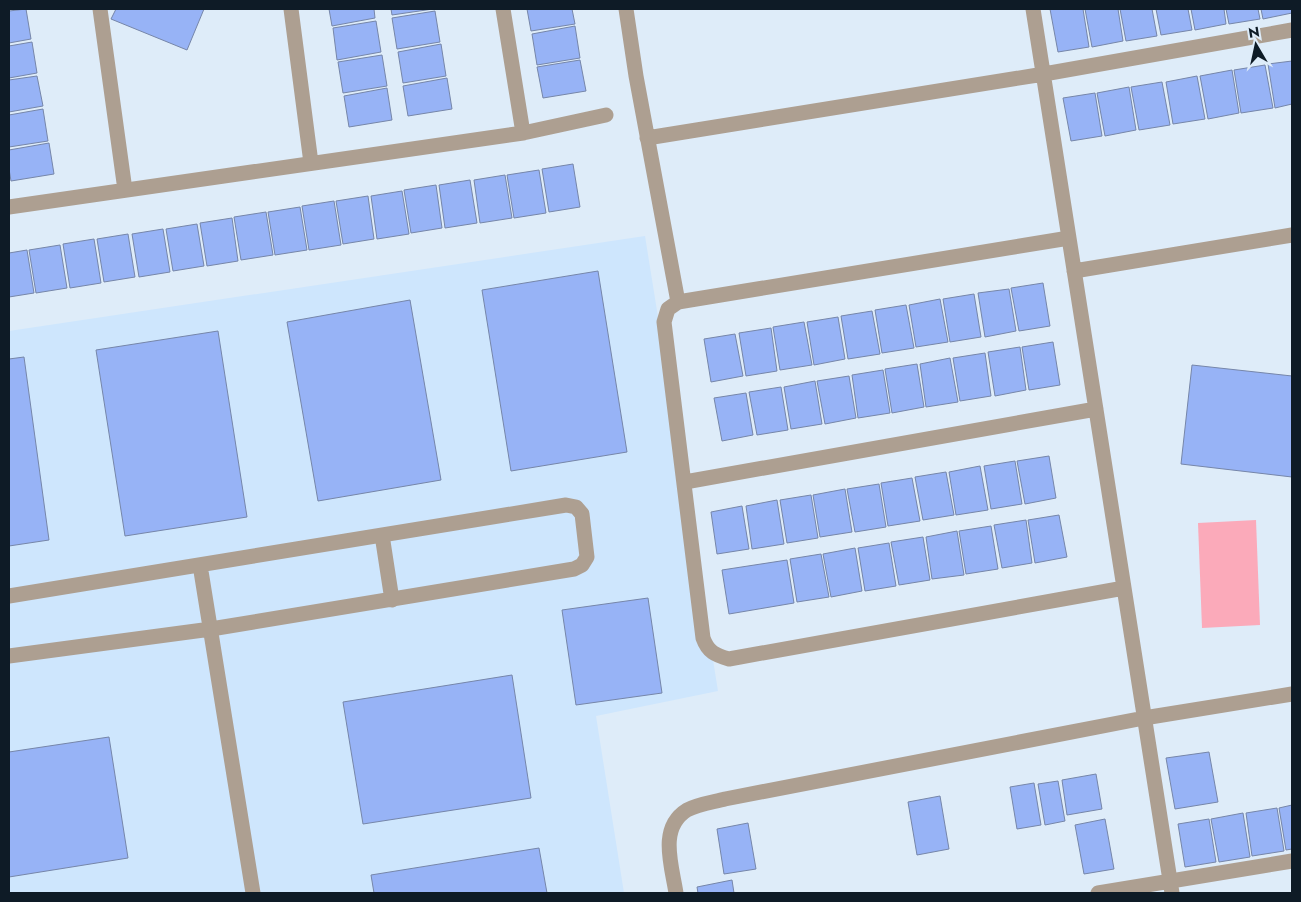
<svg xmlns="http://www.w3.org/2000/svg" width="1301" height="902" font-family="Jost,sans-serif">
	<style>
		.built { fill: #cee6fd }
		.green { fill: #fbaaba }
		.building { fill: #97b3f6; stroke: #7686a9 }
		.lines { fill: none; stroke-linecap: round; stroke-linejoin: round }
		.lane { stroke: #ad9f91; stroke-width: 15 }
		.street { stroke: #ad9f91; stroke-width: 15 }
	</style>
	<rect width="100%" height="100%" fill="#deecf9"/>
	<path class="built" d="M645 236 718 691 596 716 624 893H9V331Z"/>
	<path class="green" d="M1256 520 1260 625 1202 628 1198 523Z"/>
	<path class="building" d="M26 9 31 39 9 43V11Z
		M116 9H204L187 50 111 19Z
		M329 9H374L375 18 332 26Z
		M391 9H433L392 15Z
		M527 9H572L575 24 531 31Z
		M1050 9H1083L1089 47 1058 52Z
		M1085 9H1118L1123 41 1092 47Z
		M1120 9H1152L1157 36 1126 41Z
		M1156 9H1188L1192 30 1161 35Z
		M1191 9H1224L1226 24 1195 30Z
		M1226 9H1258L1260 19 1229 24Z
		M1261 9H1292V13L1263 19Z
		M435 11 440 42 397 49 392 18Z
		M376 21 381 52 337 60 333 28Z
		M575 26 580 58 537 65 532 34Z
		M32 42 37 73 9 78V46Z
		M441 44 446 76 403 83 398 52Z
		M382 55 387 86 343 93 338 62Z
		M580 60 586 91 543 98 537 67Z
		M1292 61V104L1275 108 1268 64Z
		M1265 65 1273 108 1241 113 1234 70Z
		M1232 70 1239 113 1208 119 1200 76Z
		M37 76 43 106 9 112V80Z
		M1197 76 1205 119 1173 124 1166 82Z
		M447 78 452 109 408 116 403 86Z
		M1162 82 1170 125 1139 130 1131 87Z
		M1129 87 1136 130 1105 136 1097 93Z
		M387 88 392 120 349 127 344 96Z
		M1095 93 1102 136 1071 141 1063 98Z
		M43 109 48 141 9 147V115Z
		M49 143 54 174 11 181 9 169V150Z
		M573 164 580 207 549 212 542 169Z
		M539 170 546 213 514 218 507 175Z
		M505 175 512 218 480 223 474 180Z
		M470 180 477 223 445 228 439 185Z
		M436 185 442 228 411 233 404 190Z
		M402 191 409 234 377 239 371 196Z
		M368 196 374 239 343 244 336 201Z
		M334 201 341 245 309 250 302 206Z
		M300 207 307 250 275 255 268 212Z
		M266 212 273 255 241 260 234 217Z
		M232 218 238 261 207 266 200 223Z
		M197 224 204 266 173 271 166 229Z
		M163 229 170 272 139 277 132 234Z
		M128 234 135 277 104 282 97 239Z
		M94 239 101 283 70 288 63 244Z
		M60 245 67 288 36 293 29 250Z
		M27 250 34 293 9 297V253Z
		M598 271 627 452 511 471 482 290Z
		M1043 283 1050 326 1019 331 1011 288Z
		M1009 289 1016 331 985 337 978 293Z
		M974 294 981 337 950 342 943 299Z
		M940 299 948 342 916 347 909 305Z
		M410 300 441 480 318 501 287 322Z
		M906 305 914 348 882 353 875 310Z
		M872 311 880 354 848 359 841 316Z
		M838 317 845 359 814 365 807 322Z
		M804 322 812 365 780 370 773 327Z
		M771 328 777 371 746 376 739 333Z
		M218 331 247 517 125 536 96 350Z
		M735 334 743 376 711 382 704 339Z
		M1053 342 1060 385 1029 390 1022 347Z
		M1020 347 1026 390 995 396 988 352Z
		M985 353 991 396 960 401 953 358Z
		M24 357 49 540 9 546V359Z
		M950 358 958 402 926 407 920 364Z
		M917 364 924 407 892 413 885 369Z
		M1192 365 1292 376V477L1181 464Z
		M883 370 890 413 858 418 852 375Z
		M849 376 856 418 825 424 817 381Z
		M815 381 822 424 791 429 784 387Z
		M781 387 788 430 757 435 749 392Z
		M746 393 753 435 722 441 714 398Z
		M1049 456 1056 498 1025 504 1017 461Z
		M1015 461 1022 504 991 509 984 466Z
		M980 466 988 510 956 515 949 472Z
		M946 472 954 515 923 520 915 477Z
		M912 478 920 521 888 526 881 483Z
		M879 484 886 527 855 532 847 489Z
		M845 489 852 532 820 537 813 495Z
		M811 495 818 538 787 543 780 500Z
		M777 500 784 544 752 549 746 506Z
		M742 506 749 549 717 554 711 512Z
		M1059 515 1067 557 1035 563 1028 520Z
		M1026 520 1032 563 1002 568 994 525Z
		M991 526 998 569 966 574 959 531Z
		M957 531 964 575 932 579 926 537Z
		M923 537 930 580 899 585 891 542Z
		M889 543 896 586 865 591 858 548Z
		M855 548 862 591 831 597 823 554Z
		M821 554 829 597 797 602 790 559Z
		M787 560 794 603 729 614 722 570Z
		M648 598 662 693 576 705 562 610Z
		M512 675 531 798 363 824 343 702Z
		M109 737 128 858 9 877V752Z
		M1209 752 1218 802 1175 809 1166 758Z
		M1096 774 1102 809 1067 815 1062 780Z
		M1058 781 1065 821 1045 825 1038 784Z
		M1034 783 1041 825 1017 829 1010 787Z
		M940 796 949 849 917 855 908 802Z
		M1292 805V849L1286 850 1279 808Z
		M1277 808 1284 851 1252 856 1246 813Z
		M1243 813 1250 857 1219 862 1211 819Z
		M1105 819 1114 869 1084 874 1075 825Z
		M1209 819 1216 862 1185 867 1178 824Z
		M748 823 756 869 724 874 717 829Z
		M539 848 547 893H374L371 875Z
		M732 880 734 893H698L697 887Z"/>
	<g class="lines">
		<path class="lane" d="M382 535 392 600
			M200 565 253 893
			M9 596 566 505 576 507 582 514 587 557 582 565 574 569 211 629 9 656"/>
		<path class="street" d="M100 9 125 190
			M291 9 311 163
			M503 9 523 133
			M626 9 636 76 678 302
			M1033 9 1172 893
			M647 138 1044 74 1292 30
			M9 207 523 133 606 115
			M1069 238 678 302 668 309 664 322 703 638C708 652 715 655 729 659L1124 588
			M1074 271 1292 235
			M685 482 1096 409
			M676 893C672 866 658 828 687 810 698 804 714 802 725 799L1144 718 1292 694
			M1098 893 1292 861"/>
	</g>
	<rect width="1301" height="902" fill="none" stroke="#0e1b26" stroke-width="20"/>
	<g transform="translate(1256 45) rotate(351)" stroke="#deecf9" stroke-width="4" paint-order="stroke">
	<path d="M0-4L9 19L0 12L-9 19Z" fill="#0e1b26"/>
	<text y="-8" font-size="14" font-weight="bold" text-anchor="middle" fill="#0e1b26">N</text>
	</g>
</svg>
